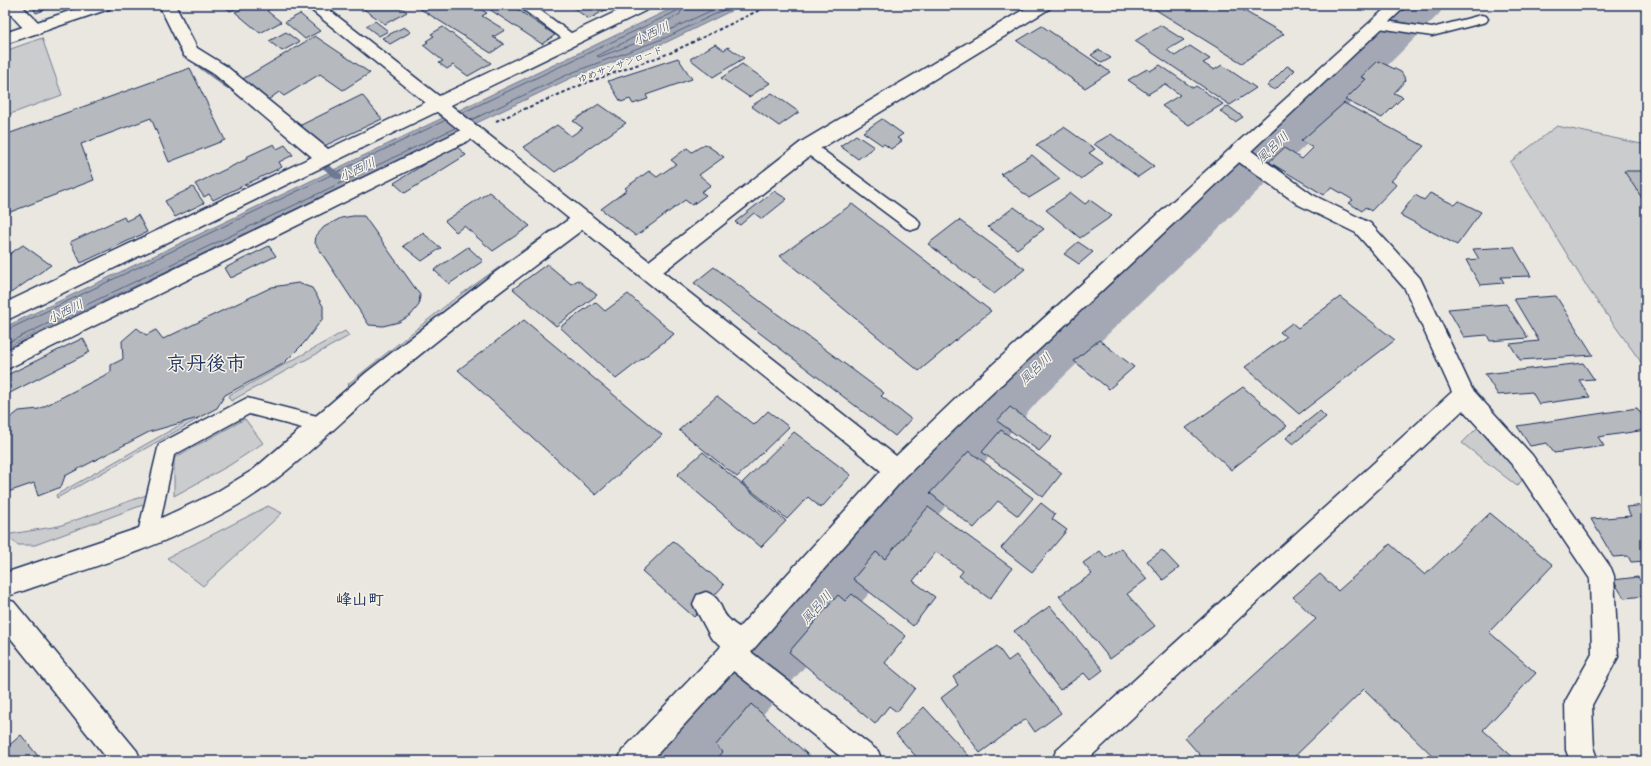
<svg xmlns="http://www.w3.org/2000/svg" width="1651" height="766" font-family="'Comic Neue','Klee One',sans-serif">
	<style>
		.green { fill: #cbcccd; stroke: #737e96 }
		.water { fill: #a3a8b4; stroke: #6d7892 }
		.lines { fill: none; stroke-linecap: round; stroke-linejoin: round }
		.shore { stroke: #515f80; stroke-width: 1 }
		.stream { fill: #6d7892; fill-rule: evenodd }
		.river { fill: #a3a8b4; fill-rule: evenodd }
		.building { fill: #b6babf; stroke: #1b2f5e }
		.lane-casing { stroke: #1b2f5e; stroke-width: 3 }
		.street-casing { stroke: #1b2f5e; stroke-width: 3 }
		.secondary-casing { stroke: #1b2f5e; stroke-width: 3 }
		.path { stroke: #1b2f5e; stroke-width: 2; stroke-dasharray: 3.5 2.5; stroke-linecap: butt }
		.lane { fill: #f7f3e8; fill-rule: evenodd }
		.street { fill: #f7f3e8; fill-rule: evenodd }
		.secondary { fill: #f7f3e8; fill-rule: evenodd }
		.labels { text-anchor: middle; stroke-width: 3; stroke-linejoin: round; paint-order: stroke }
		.far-street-label { font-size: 10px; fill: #1b2f5e; stroke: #f7f3e8 }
		.water-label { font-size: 13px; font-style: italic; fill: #445378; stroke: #f7f3e8 }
		.district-label { font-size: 16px; font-weight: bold; fill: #1b2f5e; stroke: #f7f3e8 }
		.town-label { font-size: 20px; font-weight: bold; fill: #1b2f5e; stroke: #f7f3e8 }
	</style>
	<rect width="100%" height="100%" fill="#eae7e0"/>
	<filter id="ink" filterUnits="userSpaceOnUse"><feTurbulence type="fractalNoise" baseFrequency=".025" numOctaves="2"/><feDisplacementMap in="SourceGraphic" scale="8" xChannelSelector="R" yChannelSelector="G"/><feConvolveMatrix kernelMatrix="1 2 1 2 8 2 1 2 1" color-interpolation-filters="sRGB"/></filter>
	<g filter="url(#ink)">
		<path class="green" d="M42 38 62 95 5 116V51Z
			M1557 126 1646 145V369L1589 290 1510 162Z
			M551 230 553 233 452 305 351 387 348 384 449 303Z
			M345 331 349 336 231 401 228 396Z
			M196 416 198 419 57 498 56 495Z
			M245 419 263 443 230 465 174 496V458Z
			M1478 427 1524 478 1517 486 1462 443Z
			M152 493 151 502 35 545H18L5 535 59 526Z
			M268 506 282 513 203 586 167 558Z"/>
		<path class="water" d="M679 5H743L667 42 573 77 5 348V327Z"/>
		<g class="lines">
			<path class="shore" d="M685 5 679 15 597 56 599 57 663 33 723 5
				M462 113 677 11 680 5
				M471 120 571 73 665 38 734 5
				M5 331 446 120
				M5 344 455 128"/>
			<path class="stream" d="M195 61H199L233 85V89H227L195 65Z
				M317 156 342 175 343 177 342 179H336L314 161V157Z"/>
			<path class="river" d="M1399 5H1445L1439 14 1354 99 1038 401 722 761H641L651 736 722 658 998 367 1322 77Z"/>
		</g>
		<path class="building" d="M32 5H58L36 13Z
			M223 5H244L230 11Z
			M250 5H258L261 7 265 5 270 9 267 11 281 22 260 33 235 12Z
			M358 5H398L407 12 385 24Z
			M414 5H448L450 7 453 5H474L487 13 482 16 505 30 493 37 504 44 491 53Z
			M483 5H511L555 35 542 44Z
			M569 5H605L609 8 589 19Z
			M1148 5H1234L1284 34 1242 63Z
			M300 14 320 31 305 39 285 22Z
			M375 21 388 31 379 36 366 26Z
			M1160 25 1184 40 1167 50 1175 56 1190 46 1210 59 1203 63 1214 70 1222 65 1256 88 1230 105 1135 41Z
			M1042 26 1110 72 1085 88 1017 41Z
			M404 27 411 32 390 44 382 38Z
			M443 27 491 63 468 76 453 65 447 69 439 63 443 61 423 45 428 42 426 41 434 36 431 34Z
			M286 32 299 42 282 51 269 41Z
			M315 36 370 73 343 90 320 74 284 96 279 92 268 100 241 80Z
			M715 44 724 50 728 47 744 58 713 77 690 59Z
			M1099 50 1111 58 1102 63 1091 55Z
			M678 58 692 79 646 95 648 99 633 104 630 99 621 102 608 81Z
			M1378 61 1401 72 1406 80 1394 93 1403 97 1382 118 1345 100 1366 79 1361 77Z
			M742 64 770 83 749 97 721 78Z
			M1160 65 1193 88 1196 86 1223 104 1189 125 1162 106 1180 95 1165 84 1148 94 1128 80 1147 69 1150 71Z
			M1287 66 1295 70 1275 90 1267 86Z
			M190 68 225 140 169 162 151 118 81 144 94 180 5 214V135Z
			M772 93 799 112 779 126 751 106Z
			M362 95 382 119 324 146 299 126Z
			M1344 103 1424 146 1391 181 1397 184 1371 211 1365 207 1362 211 1349 203 1353 200 1331 187 1324 195 1269 162 1284 148 1302 159 1313 148 1301 141Z
			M599 104 626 123 555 172 523 147 557 125 571 136 583 128 573 121Z
			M1228 106 1243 117 1235 122 1220 111Z
			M882 119 903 134 897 138 902 141 891 149 884 144 882 145 863 132Z
			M1064 127 1095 149 1089 153 1103 163 1081 179 1036 145Z
			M1111 134 1154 166 1138 177 1094 144Z
			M856 135 874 147 858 159 840 146Z
			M274 144 277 149 285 145 293 155 279 162 282 167 213 200 209 194 204 197 195 184 247 159 246 157Z
			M705 144 724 157 699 175 711 185 701 192 706 195 692 205 685 200 636 236 601 209 627 190 625 188 649 171 657 177 676 164 671 160 687 148 692 152Z
			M455 145 466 155 405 193 394 183Z
			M1032 155 1060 179 1029 198 1001 174Z
			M1624 171H1646V204Z
			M193 187 204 203 175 217 165 201Z
			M774 191 787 199 762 219 754 213 740 225 735 222Z
			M489 192 530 226 493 251 464 226 456 232 445 221Z
			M1071 193 1085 204 1090 200 1112 216 1080 238 1046 210Z
			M1430 193 1455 205 1459 201 1481 212 1457 245 1400 215 1415 195 1424 200Z
			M852 204 991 311 919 371 780 256Z
			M1014 207 1044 229 1017 249 988 227Z
			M138 215 147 232 81 263 70 242 124 217 126 221Z
			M353 216H364L420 295 419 305 411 315 399 322 383 326 369 325 315 243 316 236 324 227 341 218Z
			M959 220 1025 269 994 294 928 244Z
			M423 233 441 248 422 261 403 246Z
			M1078 242 1093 252 1079 264 1064 254Z
			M23 245 51 265 5 297V257Z
			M269 246 276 256 231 278 225 268Z
			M468 247 483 261 449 284 434 270Z
			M1514 247 1531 276 1501 277 1504 283 1480 285 1466 260 1479 259 1473 249Z
			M547 264 571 284 578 280 597 295 556 326 513 289Z
			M714 267 884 393 881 396 911 419 895 436 694 283Z
			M298 283 312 288 323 306V318L304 343 283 364 225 395 217 408 198 418 149 432 65 476 61 487 38 496 34 483 5 493V422L19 411 39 409 111 372V365L123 359 122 341 137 328 146 335 156 330 163 339 272 287Z
			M628 294 674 334 616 379 560 327 595 302 605 311Z
			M1556 296 1593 355 1520 360 1510 344 1539 341 1514 299Z
			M1340 297 1395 340 1299 414 1245 367 1286 337 1280 332 1292 323 1298 328Z
			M1506 304 1528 338 1490 341 1487 335 1464 337 1448 309Z
			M524 320 662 435 596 495 458 370Z
			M83 338 90 352 8 394 5 387V376Z
			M1099 340 1134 367 1109 389 1074 361Z
			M1583 363 1594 379 1579 380 1590 397 1539 404 1532 392 1498 395 1485 374Z
			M1243 387 1287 426 1231 470 1186 428Z
			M717 396 754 425 768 411 789 427 737 477 679 430Z
			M1010 407 1052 437 1039 451 997 421Z
			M1637 408 1646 420V430L1598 437 1604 446 1554 453 1547 443 1530 446 1517 426Z
			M1320 411 1326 417 1293 444 1286 438Z
			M1001 430 1062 473 1043 497 982 452Z
			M794 432 851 475 821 508 808 497 787 519 742 483Z
			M969 451 1033 498 1018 516 998 501 974 528 930 493Z
			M703 452 786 521 761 547 677 475Z
			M1041 503 1055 514 1052 519 1067 530 1032 572 1001 548Z
			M1646 505V561L1631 562 1628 556 1613 557 1591 519 1631 516 1626 507Z
			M928 507 1012 568 990 599 959 576 963 571 936 552 913 581 935 597 913 626 853 579 876 552 885 559Z
			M1490 513 1553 565 1489 632 1536 673 1483 730 1517 761H1438L1364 689 1290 761H1205L1185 738 1316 619 1293 597 1320 574 1338 591 1390 544 1425 575Z
			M673 541 724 585 694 617 642 571Z
			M1121 548 1147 579 1127 594 1155 626 1110 659 1059 596 1092 574 1083 563 1100 551 1106 558Z
			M1162 550 1179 568 1163 580 1147 561Z
			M1638 577 1646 590V596L1624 598 1613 580Z
			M852 594 906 636 885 663 915 688 897 712 889 706 875 724 789 652 838 595 845 601Z
			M1050 606 1103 670 1090 680 1084 673 1060 690 1014 631Z
			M997 646 1008 661 1016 655 1061 713 1035 732 1026 719 980 753 941 698 958 685 953 677Z
			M751 704 815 761H715L723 752 716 745Z
			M924 707 969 756 964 761H920L896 734Z
			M21 735 42 761H5V749Z"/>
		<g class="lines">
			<defs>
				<path id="lane" d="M517 5H533L579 39 577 42H567Z
					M1481 15 1486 16 1488 19 1486 22 1432 36 1379 28 1374 27 1372 24 1374 21 1379 20 1432 28Z
					M808 142 813 143 918 220 920 224 918 228 912 230 906 228 803 151 800 147 803 143Z
					M247 398 321 417 328 419 330 425 328 431 321 433 249 414 174 455 157 537 154 544 147 546 140 544 137 537 159 444Z"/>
				<path id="street" d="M5 5H21L41 25 43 29 41 33C26 37 16 19 6 9Z
					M159 5H175L197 48 226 66 328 149 630 5H651L649 9 5 321V303L312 157 214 74 184 56Z
					M472 125 478 126 481 131 478 136 5 370V351Z
					M1239 145 1246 147 1313 195 1370 223 1420 278 1472 389 1532 455 1611 568 1614 576 1618 657 1592 705 1594 750 1598 761H1570L1566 750 1565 702 1592 654 1590 579 1516 469 1463 410 1086 761H1052L1056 751 1452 392 1405 289 1356 233 1299 205 1232 157 1230 152 1232 147Z
					M583 212 590 214 593 219 590 224C519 277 448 330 381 387 334 427 286 479 231 509 160 548 81 571 5 597V573L142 527 215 493 253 470 367 372 493 274 576 214Z
					M706 592C724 599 718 610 730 620 740 631 748 627 755 643L751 652 878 751 882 761H846L722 662 718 653 721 645 711 638 693 604 697 595Z
					M5 599 14 602 137 751 141 761H109L5 631Z"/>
				<path id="secondary" d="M87 5H111L109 9 5 44V33Z
					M305 5H323L649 261 801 142 1031 5H1051L1049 9 815 152 663 272 896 456 969 386 1389 5H1407L985 400 905 477 751 652 651 761H618L622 751 733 634 881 471Z"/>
			</defs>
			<use href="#lane" class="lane-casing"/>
			<use href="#street" class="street-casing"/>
			<use href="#secondary" class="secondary-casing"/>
			<path class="path" d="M496 121 586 83 670 53 770 5"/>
			<use href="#lane" class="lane"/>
			<use href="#street" class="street"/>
			<use href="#secondary" class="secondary"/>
		</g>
	</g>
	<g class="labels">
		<g class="far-street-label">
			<text transform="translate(620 64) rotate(-20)" y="4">ゆめサンサンロード</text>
		</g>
		<g class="water-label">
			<text transform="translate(651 33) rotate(-25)" y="5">小西川</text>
			<text transform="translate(1272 147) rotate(-43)" y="5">風呂川</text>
			<text transform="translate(357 169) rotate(-25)" y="5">小西川</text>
			<text transform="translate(65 311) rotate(-26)" y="5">小西川</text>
			<text transform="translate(1035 368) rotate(-43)" y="5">風呂川</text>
			<text transform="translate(816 607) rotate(-48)" y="5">風呂川</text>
		</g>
		<g class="district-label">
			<text x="360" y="605">峰山町</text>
		</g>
		<g class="town-label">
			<text x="206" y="370">京丹後市</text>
		</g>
	</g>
	<rect width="1651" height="766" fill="none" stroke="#f7f3e8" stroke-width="20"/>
	<rect x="10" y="10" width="1631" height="746" fill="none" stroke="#1b2f5e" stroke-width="1.5" filter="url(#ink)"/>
</svg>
